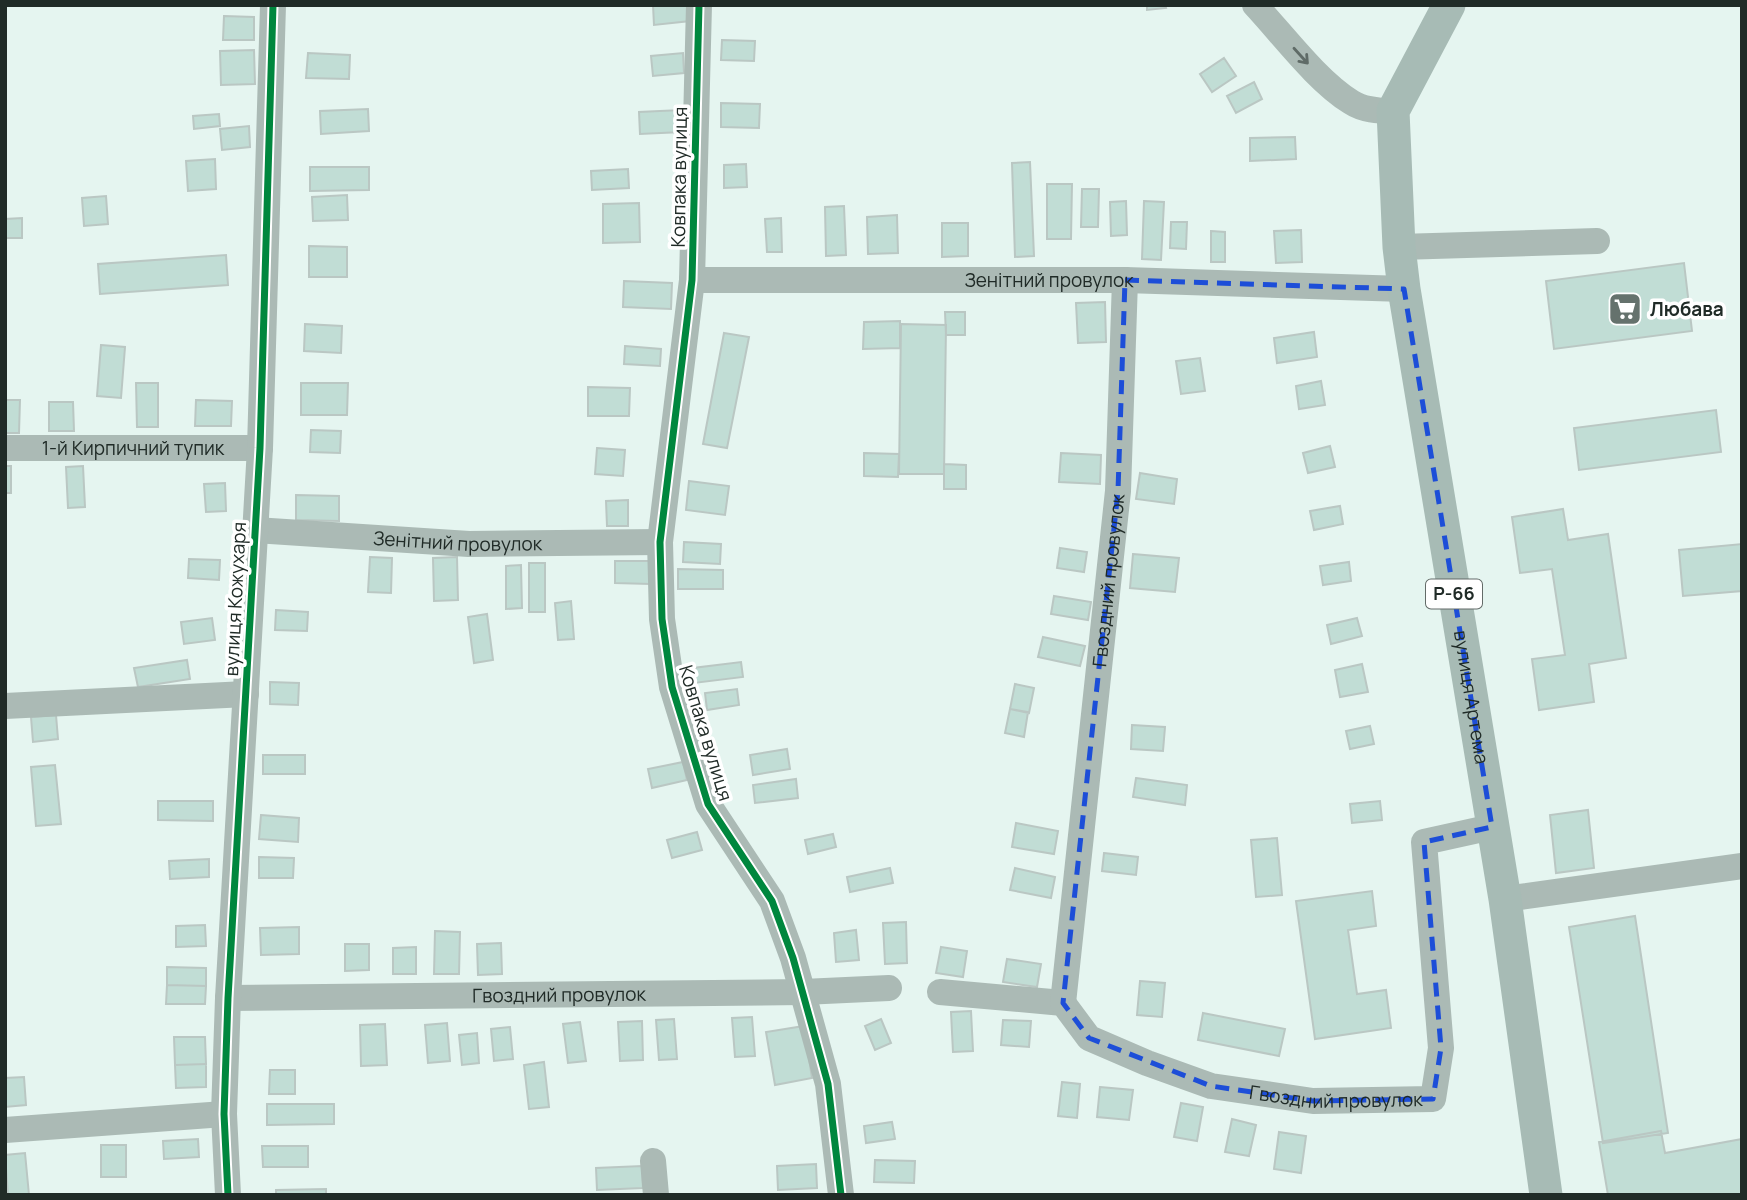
<svg xmlns="http://www.w3.org/2000/svg" width="1747" height="1200" font-family="Manrope,sans-serif">
	<style>
		.building { fill: #c1ddd5; stroke: #bac7c3; stroke-width: 2 }
		.lines { fill: none; stroke-linecap: round; stroke-linejoin: round }
		.minor { stroke: #abbab5; stroke-width: 26 }
		.major { stroke: #a7bbb5; stroke-width: 33 }
		.cycleway-casing { stroke: #fff; stroke-width: 11 }
		.cycleway { stroke: #00873e; stroke-width: 7 }
		.oneway { stroke: #5f6b67 }
		.marked { fill: none; stroke: #1d4ed8; stroke-width: 5; stroke-dasharray: 14 9; stroke-linejoin: round }
		.labels { text-anchor: middle; stroke-width: 7; stroke-linejoin: round; paint-order: stroke }
		.shield { fill: #fff; stroke: #636b68; stroke-width: 2 }
		.shield-label { font-size: 18px; font-weight: bold; fill: #202b27 }
		.street-label { font-size: 19px; fill: #202b27; stroke: #fff }
		.poi-label { font-size: 19px; font-weight: bold; fill: #202b27; stroke: #fff; text-anchor: start }
	</style>
	<rect width="100%" height="100%" fill="#e5f5f0"/>
	<path class="building" d="M653 5H688L690 21 654 25Z
		M1147 5H1165L1166 8 1147 10Z
		M224 16 254 17V40H223Z
		M722 40 755 41 754 61 721 60Z
		M254 50 255 84 221 85 220 51Z
		M308 53 350 55 349 79 306 78Z
		M683 53 684 73 653 76 651 56Z
		M1224 58 1236 76 1212 92 1200 74Z
		M1254 82 1262 99 1236 113 1227 96Z
		M721 103 760 104 759 128 721 127Z
		M368 109 369 131 321 134 320 111Z
		M681 110 682 132 640 134 639 112Z
		M219 114 220 126 194 129 193 116Z
		M249 126 250 147 222 150 220 129Z
		M1295 137 1296 159 1250 161V138Z
		M215 159 216 189 188 191 186 161Z
		M1030 162 1034 256 1015 257 1012 163Z
		M746 164 747 187 724 188V165Z
		M310 167H369V190L310 191Z
		M628 169 629 188 592 190 591 171Z
		M1047 184H1072L1071 239H1047Z
		M1082 189H1099L1098 227H1081Z
		M347 195 348 220 313 221 312 197Z
		M106 196 108 224 84 226 82 198Z
		M1126 201 1127 235 1111 236 1110 202Z
		M1144 201 1164 202 1161 260 1142 259Z
		M639 203 640 242 603 243V204Z
		M844 206 846 255 826 256 825 207Z
		M897 215 898 253 868 254 867 217Z
		M22 218V238H5V219Z
		M781 218 782 252H767L765 219Z
		M1171 222H1187L1186 249 1170 248Z
		M942 223H968V256L942 257Z
		M1301 230 1302 262 1276 263 1274 231Z
		M1211 231 1225 232V262H1211Z
		M309 246 347 247V277H309Z
		M226 255 228 285 100 294 98 264Z
		M1684 263 1692 331 1554 349 1546 281Z
		M624 281 672 283 671 309 623 307Z
		M1105 302 1106 342 1078 343 1076 303Z
		M945 312H965V335H946Z
		M900 321V348L863 349 864 322Z
		M305 324 342 326 341 353 304 351Z
		M901 324 946 325 944 474H899Z
		M1314 332 1317 357 1277 363 1274 338Z
		M724 333 749 337 727 448 703 444Z
		M101 345 125 347 121 398 97 396Z
		M625 346 661 349 660 366 624 364Z
		M1200 358 1205 391 1181 394 1176 361Z
		M1321 381 1325 405 1299 409 1296 386Z
		M136 383H158V427H137Z
		M301 383H348L347 415H301Z
		M588 387 630 388 629 416H588Z
		M5 400H20L19 433H5Z
		M196 400 232 401 231 426H195Z
		M49 402H73L74 431H49Z
		M1716 410 1721 452 1579 470 1574 428Z
		M311 430 341 431 340 453 310 452Z
		M1330 446 1335 467 1308 473 1303 453Z
		M597 448 625 450 623 476 595 474Z
		M864 453 899 454 898 477 864 476Z
		M1061 453 1101 455 1100 484 1059 482Z
		M944 464 966 465V489H944Z
		M5 466H11V493H5Z
		M83 466 85 507 68 508 66 467Z
		M1140 473 1177 479 1174 504 1136 499Z
		M689 481 729 486 725 515 686 510Z
		M225 483 226 511 206 512 204 484Z
		M296 495 339 496V521L296 520Z
		M628 500V526H607L606 501Z
		M1340 506 1343 524 1314 530 1310 511Z
		M1563 509 1568 540 1608 534 1626 658 1589 664 1594 702 1539 710 1532 659 1565 655 1552 569 1520 573 1512 517Z
		M684 542 721 544 720 564 683 562Z
		M1742 544V591L1683 596 1679 550Z
		M1060 548 1087 552 1084 572 1057 568Z
		M1133 554 1179 558 1175 592 1130 588Z
		M370 557 392 558 391 593 368 592Z
		M457 557 458 600 434 601 433 558Z
		M189 559 220 560 219 580 188 578Z
		M615 561H650V584L615 583Z
		M1349 562 1351 581 1323 585 1320 566Z
		M529 563H545V612H529Z
		M521 565 522 608 506 609V566Z
		M678 569 723 570V589H678Z
		M1054 596 1091 602 1088 620 1051 614Z
		M571 601 574 639 558 640 555 603Z
		M276 610 308 612 307 631 275 630Z
		M487 614 493 660 474 663 468 617Z
		M212 618 215 640 184 644 181 622Z
		M1357 618 1362 636 1331 644 1327 625Z
		M1043 637 1085 646 1080 666 1038 657Z
		M187 660 190 679 138 687 134 668Z
		M741 662 743 677 694 683 693 668Z
		M1362 664 1368 692 1340 697 1335 670Z
		M270 682 299 683 298 705 270 704Z
		M1015 684 1034 688 1029 713 1010 709Z
		M737 689 739 705 707 710 705 693Z
		M1010 709 1028 712 1024 737 1005 733Z
		M56 715 58 739 33 742 31 717Z
		M1132 725 1165 727 1163 751 1131 749Z
		M1370 726 1374 744 1350 749 1346 731Z
		M787 749 790 769 753 775 750 755Z
		M263 755H305V774H263Z
		M683 762 687 780 652 788 648 769Z
		M55 765 61 824 36 826 31 767Z
		M1136 778 1187 785 1185 805 1133 797Z
		M796 779 798 798 755 803 753 785Z
		M158 801H213V821L158 820Z
		M1380 801 1382 820 1352 823 1350 804Z
		M1588 810 1594 868 1556 873 1550 815Z
		M261 815 299 818 298 842 259 839Z
		M1016 823 1058 831 1054 854 1012 847Z
		M697 832 702 850 672 858 667 840Z
		M833 834 836 847 808 854 805 840Z
		M1277 838 1282 895 1256 897 1251 840Z
		M1104 853 1138 857 1136 875 1102 871Z
		M259 857 294 858 293 878H259Z
		M209 859V877L170 879 169 861Z
		M890 868 893 883 850 892 847 877Z
		M1015 868 1055 877 1051 898 1010 890Z
		M1372 891 1376 926 1348 930 1357 994 1386 990 1391 1028 1315 1039 1296 901Z
		M1635 916 1668 1133 1603 1143 1569 927Z
		M906 922 907 963 885 964 883 923Z
		M205 925 206 946 176 947V926Z
		M299 927V954L261 955 260 928Z
		M856 930 859 960 836 962 834 933Z
		M435 931 460 932 459 974H434Z
		M501 943 502 974 478 975 477 944Z
		M345 944H369V970L345 971Z
		M416 947V974H393V948Z
		M941 947 967 951 963 977 936 973Z
		M1007 959 1041 964 1037 987 1003 982Z
		M167 967 206 968V986L167 985Z
		M1140 981 1165 983 1162 1017 1137 1015Z
		M167 985 206 986 205 1004H166Z
		M971 1011 973 1051 953 1052 951 1012Z
		M1203 1013 1285 1029 1279 1056 1198 1040Z
		M752 1017 755 1056 735 1057 732 1018Z
		M674 1019 677 1059 659 1060 656 1020Z
		M881 1019 891 1043 875 1050 865 1026Z
		M1003 1020 1031 1021 1029 1047 1001 1045Z
		M642 1021 643 1060 620 1061 618 1022Z
		M580 1022 586 1061 568 1063 563 1024Z
		M447 1023 450 1061 428 1063 425 1025Z
		M385 1024 387 1065 361 1066 360 1025Z
		M804 1026 812 1078 775 1085 766 1032Z
		M510 1027 513 1059 494 1061 491 1029Z
		M477 1033 479 1063 462 1065 459 1035Z
		M174 1037H205L206 1064 175 1065Z
		M544 1062 549 1107 529 1109 524 1065Z
		M206 1064V1087L176 1088 175 1065Z
		M270 1070H295V1094H269Z
		M24 1077 26 1105 5 1107V1078Z
		M1062 1082 1080 1084 1077 1118 1058 1116Z
		M1100 1087 1133 1090 1129 1120 1097 1117Z
		M1181 1103 1203 1107 1197 1141 1174 1137Z
		M267 1104H334V1124L267 1125Z
		M1232 1119 1256 1125 1249 1156 1225 1152Z
		M892 1122 895 1139 866 1143 864 1126Z
		M1661 1131 1665 1153 1742 1139V1195H1608L1599 1142Z
		M1279 1132 1306 1136 1301 1173 1274 1169Z
		M198 1139 199 1157 164 1159 163 1141Z
		M101 1145H126V1177H101Z
		M262 1146H308V1167H263Z
		M25 1153 29 1195H8L5 1155Z
		M875 1160 915 1161 914 1183 874 1182Z
		M816 1164 817 1188 778 1190 777 1166Z
		M642 1166 643 1188 597 1190 596 1168Z
		M326 1189V1195H276V1190Z"/>
	<g class="lines">
		<g class="minor">
			<path d="M699 5 692 280 660 542 662 619 672 687 708 804 772 901 793 958 828 1084 841 1195"/>
			<path d="M1255 5C1283 35 1317 81 1351 102 1363 110 1378 111 1393 111"/>
			<path d="M1399 247 1597 241"/>
			<path id="s1" d="M692 280H1125L1404 289"/>
			<path id="s2" d="M5 448H260"/>
			<path id="s3" d="M255 530 469 544 660 542"/>
			<path d="M5 706 246 694"/>
			<path d="M1505 899 1742 866"/>
			<path id="s4" d="M940 992 1063 1003 1089 1038 1147 1063 1211 1086 1313 1101 1433 1099 1441 1048 1424 842 1492 827"/>
			<path id="s5" d="M228 998 803 992 889 988"/>
			<path id="s6" d="M1063 1003 1118 491 1125 280"/>
			<path d="M5 1130 224 1114"/>
			<path d="M653 1161 656 1195"/>
			<path d="M228 1195 224 1114 228 998 260 448 273 5"/>
		</g>
		<path class="major" id="s7" d="M1449 5 1393 111 1399 247 1404 289 1505 899 1546 1195"/>
		<defs>
			<path id="cycleway" d="M699 5 692 280 660 542 662 619 672 687 708 804 772 901 793 958 828 1084 841 1195
				M228 1195 224 1114 228 998 260 448 273 5"/>
		</defs>
		<use href="#cycleway" class="cycleway-casing"/>
		<use href="#cycleway" class="cycleway"/>
	</g>
	<defs><path id="oneway-shaft" d="M-6 0H5M1.5-3L5.5 0L1.5 3" fill="none" stroke-width="1.6" stroke-linecap="round" stroke-linejoin="round" transform="scale(1.75)"/></defs>
	<use class="oneway" href="#oneway-shaft" transform="translate(1301 56) rotate(48)"/>
	<path class="marked" d="M1125 280 1404 289 1492 827 1424 842 1441 1048 1433 1099 1313 1101 1211 1086 1089 1038 1063 1003 1118 491Z"/>
	<defs>
		<symbol id="supermarket-square" viewBox="-11 -11 22 22"><rect x="-9" y="-9" width="18" height="18" rx="4" fill="#65726d" stroke="#fff"/><path d="M-6-5.5h2.5l.6 2H6L4.5 2H-2.5L-4.4-4H-6ZM-1.5 3.2a1.3 1.3 0 1 0 .1 0ZM3 3.2a1.3 1.3 0 1 0 .1 0Z" fill="#fff"/></symbol>
	</defs>
	<g fill-rule="evenodd">
		<use href="#supermarket-square" x="1606" y="290" width="38" height="38"/>
	</g>
	<g class="labels">
		<rect class="shield" x="1426" y="579.5" width="56" height="29" rx="5"/>
		<g class="shield-label">
			<text x="1454" y="600">Р-66</text>
		</g>
		<g class="street-label">
			<text transform="translate(679 177) rotate(-89)" y="7">Ковпака вулиця</text>
			<text dy="7" stroke="none"><textPath href="#s1" startOffset="357">Зенітний провулок</textPath></text>
			<text dy="7" stroke="none"><textPath href="#s2" startOffset="128">1-й Кирпичний тупик</textPath></text>
			<text dy="7" stroke="none"><textPath href="#s3" startOffset="203">Зенітний провулок</textPath></text>
			<text dy="7" stroke="none"><textPath href="#s6" startOffset="425">Гвоздний провулок</textPath></text>
			<text transform="translate(235 599) rotate(-87)" y="7">вулиця Кожухаря</text>
			<text dy="7" stroke="none"><textPath href="#s7" startOffset="712">вулиця Артема</textPath></text>
			<text transform="translate(706 733) rotate(73)" y="7">Ковпака вулиця</text>
			<text dy="7" stroke="none"><textPath href="#s5" startOffset="331">Гвоздний провулок</textPath></text>
			<text dy="7" stroke="none"><textPath href="#s4" startOffset="424">Гвоздний провулок</textPath></text>
		</g>
		<g class="poi-label">
			<text x="1650" y="316">Любава</text>
		</g>
	</g>
	<rect width="1747" height="1200" fill="none" stroke="#202b27" stroke-width="14"/>
</svg>
